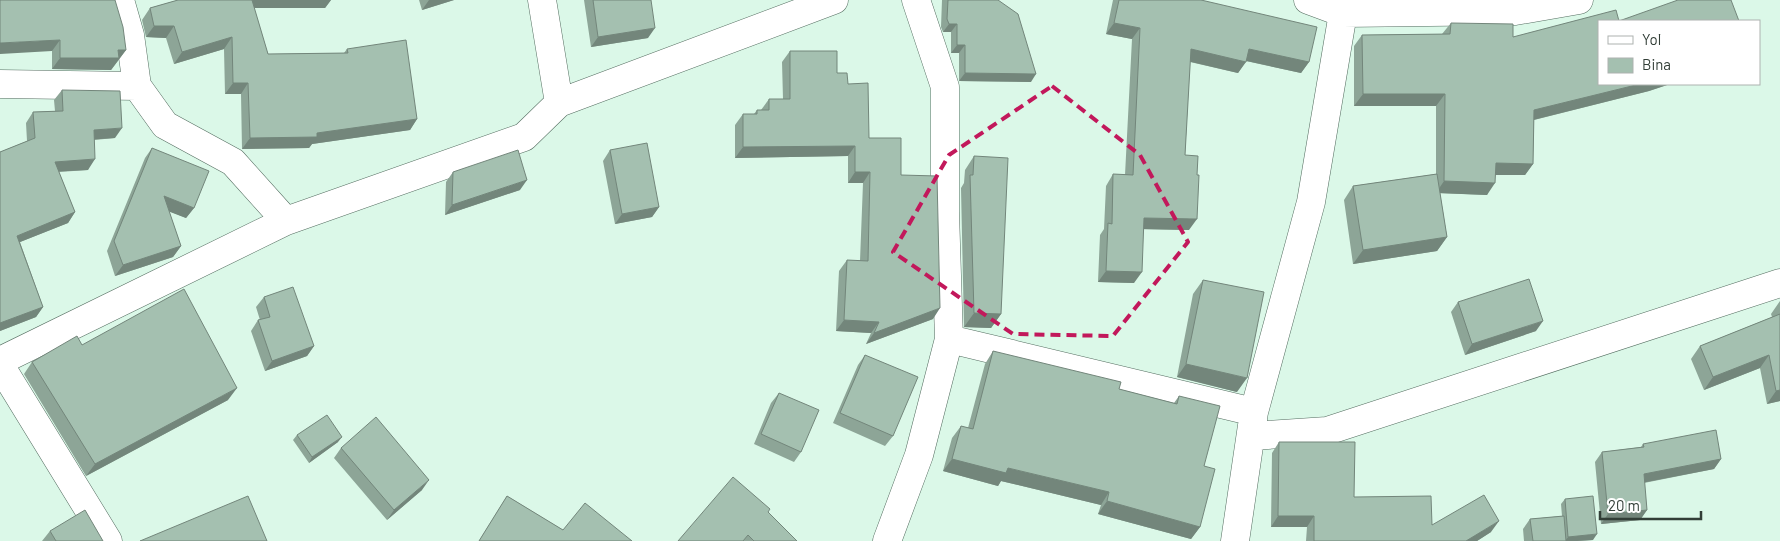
<svg xmlns="http://www.w3.org/2000/svg" width="1780" height="541" font-family="Barlow,sans-serif">
	<style>
		.lines { fill: none; stroke-linecap: round; stroke-linejoin: round }
		.street-casing { stroke: #546d60; stroke-width: 29 }
		.street { stroke: #fff; stroke-width: 28 }
		.wall { fill: #8da597 }
		.shaded-wall { fill: #73867b }
		.building { fill: #a4c0b0; stroke: #73867b }
		.marked { fill: none; stroke: #c2185b; stroke-width: 4; stroke-dasharray: 10 6; stroke-linejoin: round }
	</style>
	<rect width="100%" height="100%" fill="#dbf8e8"/>
	<g class="lines">
		<defs>
			<path id="street" d="M120 0 130 35 137 86 165 125 233 162 286 221
				M542 0 559 103
				M1308 0 1343 13 1515 11 1579 0
				M0 84 137 86
				M949 339 1254 412
				M0 361 286 221 524 137 559 103 834 0
				M0 365 108 541
				M1251 436 1327 431 1780 283
				M887 541 919 455 949 339 945 212V87L916 0
				M1235 541 1254 412 1311 202 1343 13"/>
		</defs>
		<use href="#street" class="street-casing"/>
		<use href="#street" class="street"/>
	</g>
	<path class="wall" d="M0 0 126 50 111 70 52 69V51Z
		M178 0H331L325 8H254L268 54 344 53 347 49 417 119 410 130 312 144 309 148 242 149 241 94H225L224 49 174 64 166 38 146 37 142 20 150 8Z
		M419 0H454L422 10Z
		M584 0H651L648 38 591 47Z
		M942 0H998L1031 82 959 81V53H951V32H943L941 27Z
		M1113 0H1201L1309 62 1301 73 1246 61 1238 73 1190 62 1185 155 1189 230 1144 229 1134 283 1098 282 1100 235 1104 229 1106 186 1113 174 1125 175 1132 39 1106 34Z
		M1451 23 1513 37 1599 84H1670L1649 91 1534 120 1533 164 1525 175H1495L1487 195 1440 193 1447 237 1437 251 1353 264 1344 200 1353 186 1436 174V106H1354V46L1362 35 1442 34Z
		M790 51 837 73 848 84 869 138 901 175 933 319 866 344 871 333 836 331 839 271 847 260 860 261 863 183H848V156L735 158V125L743 114H754L757 110H761L769 99H783L782 62Z
		M62 90 115 138 94 140 88 170 59 172 75 212 68 223 20 242 43 307 36 317 0 331V152L27 141 26 123 33 112 55 111 54 100Z
		M152 148 194 208 186 218 169 211 181 246 173 257 115 276 107 251 145 158Z
		M610 150 659 207 652 217 615 224 603 161Z
		M974 156 1001 314 991 328 964 327 961 188 964 183 965 170Z
		M453 172 520 190 445 215 446 182Z
		M1203 280 1237 392 1177 377 1193 294Z
		M264 297 314 346 307 356 265 371 251 331 258 320H260L256 307Z
		M1780 301V401L1767 404 1760 368 1704 390 1691 359 1700 346 1772 317 1771 314Z
		M1458 302 1536 331 1465 355 1451 312Z
		M82 345 228 400 86 476 24 374 32 362Z
		M993 351 1119 389 1174 403 1179 396 1204 466 1200 527 1191 539 1098 514 1101 505 1001 481 998 486 943 471 952 438 961 426 968 428 985 364Z
		M865 355 893 436 885 446 833 423 858 365Z
		M779 393 801 452 794 462 754 444 771 403Z
		M297 435 338 442 309 463 293 440Z
		M1279 442 1354 497 1432 525 1491 532 1477 541H1306L1307 527H1271L1272 453Z
		M1643 444 1721 459 1714 469 1644 483 1647 510 1640 520 1601 524 1595 462 1602 452 1641 447Z
		M341 448 422 490 387 520 334 458Z
		M507 496 563 530 632 541H479Z
		M1565 499 1593 540 1577 541H1524L1523 529 1530 519 1562 516 1561 504Z
		M768 512 797 541H678Z
		M50 531 103 541H42Z"/>
	<path class="shaded-wall" d="M248 0H331L325 8H243Z
		M429 0H454L422 10Z
		M1114 23 1140 28 1132 39 1106 34Z
		M949 24H957L951 32H943Z
		M154 26H174L166 38 146 37Z
		M655 28 648 38 591 47 598 37Z
		M232 37 224 49 174 64 182 52Z
		M60 40 52 51 0 54V43Z
		M957 45H965L959 53H951Z
		M1191 49 1246 62 1238 73 1183 60Z
		M1249 49 1309 62 1301 73 1242 60Z
		M118 50H126L111 70 52 69 60 58Z
		M965 73 1036 74 1031 82 959 81Z
		M233 83H248L241 94H225Z
		M1640 84H1670L1649 91 1525 122 1534 110Z
		M1363 94H1445L1436 106H1354Z
		M417 119 410 130 312 144 309 148 242 149 250 138 317 133Z
		M122 128 115 138 86 140 94 130Z
		M855 146 848 156 735 158 743 147Z
		M95 159 88 170 48 172 55 162Z
		M1496 163 1533 164 1525 175H1488Z
		M855 172H870L863 183H848Z
		M527 180 520 190 445 215 452 205Z
		M1444 181 1495 183 1487 195 1436 193Z
		M164 196 194 208 186 218 157 207Z
		M659 207 652 217 615 224 622 214Z
		M75 212 68 223 10 246 17 236Z
		M1144 218 1197 219 1189 230 1136 229Z
		M1447 237 1437 251 1353 264 1363 250Z
		M181 246 173 257 115 276 123 265Z
		M1106 271 1142 272 1134 283 1098 282Z
		M43 307 36 317 0 331V323Z
		M940 308 933 319 866 344 874 333Z
		M974 313 1001 314 991 328 964 327Z
		M844 320 879 322 871 333 836 331Z
		M1543 321 1536 331 1465 355 1472 344Z
		M314 346 307 356 265 371 272 361Z
		M1769 355 1760 368 1704 390 1713 377Z
		M1186 364 1247 378 1237 392 1177 377Z
		M237 388 228 400 86 476 95 464Z
		M1780 390V401L1767 404 1776 391Z
		M342 437 338 442 309 463 312 457Z
		M952 459 1008 468 1109 492 1101 505 1001 481 998 486 943 471Z
		M1721 459 1714 469 1636 484 1644 474Z
		M429 480 422 490 387 520 394 510Z
		M1107 501 1200 527 1191 539 1098 514Z
		M1647 510 1640 520 1601 524 1608 514Z
		M1278 516H1314L1307 527H1271Z
		M1499 521 1491 532 1477 541H1466Z
		M1597 534 1593 540 1577 541H1565L1568 537Z"/>
	<path class="building" d="M0 0H115L123 27 126 50H118L119 58H60V40L0 43Z
		M178 0H252L268 54 348 53 347 49 406 40 417 119 317 133V137L250 138 248 83H233L232 37 182 52 174 26H154L150 8Z
		M593 0H651L655 28 598 37Z
		M948 0H998L1018 14 1036 74 965 73V45H957V24H949L947 19Z
		M1119 0H1201L1317 27 1309 62 1249 49 1246 62 1191 49 1185 155 1198 156 1197 175H1199L1197 219 1144 218 1142 272 1106 271 1108 223 1112 224 1113 174 1133 175 1140 28 1114 23Z
		M1678 0H1731L1739 21H1599V84H1640L1534 110 1533 164 1496 163 1495 183 1444 181 1445 94H1363L1362 35 1450 34 1451 23 1513 24V37L1616 10 1619 21Z
		M790 51H837V73H847L848 84 868 83 869 138H901V175L937 176 940 308 874 333 879 322 844 320 847 260 868 261 870 172H855V146L743 147V114H757V110H769V99H790Z
		M62 90 120 91 122 128 94 130 95 159 55 162 75 212 17 236 43 307 0 323V152L35 138 33 112 63 111Z
		M647 143 659 207 622 214 610 150Z
		M152 148 209 171 194 208 164 196 181 246 123 265 114 241Z
		M518 150 527 180 452 205 453 172Z
		M974 156 1008 158 1001 314 974 313 970 175H973Z
		M1437 174 1447 237 1363 250 1353 186Z
		M1529 279 1543 321 1472 344 1458 302Z
		M1203 280 1264 292 1247 378 1186 364Z
		M293 287 314 346 272 361 258 320 270 317 264 297Z
		M184 289 237 388 95 464 32 362 77 336 82 345Z
		M1780 314V390L1776 391 1769 355 1713 377 1700 346Z
		M993 351 1121 382 1119 389 1177 404 1179 396 1220 406 1204 466 1215 469 1200 527 1107 501 1109 492 1008 468 1006 473 952 459 961 426 973 429Z
		M865 355 918 377 893 436 840 413Z
		M779 393 819 410 801 452 761 434Z
		M327 415 342 437 312 457 297 435Z
		M376 417 429 480 394 510 341 448Z
		M1716 430 1721 459 1644 474 1647 510 1608 514 1602 452 1644 447 1643 444Z
		M1279 442H1355L1354 497 1431 496 1432 525 1484 495 1499 521 1466 541H1314V516H1278Z
		M733 477 770 509 768 512 797 541H754L748 535 743 541H678Z
		M248 496 267 541H140Z
		M507 496 563 530 585 503 632 541H479Z
		M1593 496 1597 534 1568 537 1565 499Z
		M85 510 103 541H56L50 531Z
		M1564 516 1566 541H1533L1530 519Z"/>
	<path class="marked" d="M1052 86 1140 155 1188 242 1113 336 1013 334 893 252 949 155Z"/>
	<rect x="1598" y="20" width="162" height="65" fill="#ffffff" stroke="#adb2af"/>
	<rect x="1608" y="36" width="25" height="8" fill="#ffffff" stroke="#adb2af"/>
	<text x="1642" y="45" font-size="15" fill="#323e37">Yol</text>
	<rect x="1608" y="58" width="25" height="15" fill="#a4c0b0" stroke="#adb2af"/>
	<text x="1642" y="70" font-size="15" fill="#323e37">Bina</text>
	<path d="M1600 511v8h101v-8" fill="none" stroke="#323e37" stroke-width="2.5"/>
	<text x="1608" y="511" font-size="15" fill="#323e37" stroke="#ffffff" stroke-width="4" paint-order="stroke">20 m</text>
</svg>
